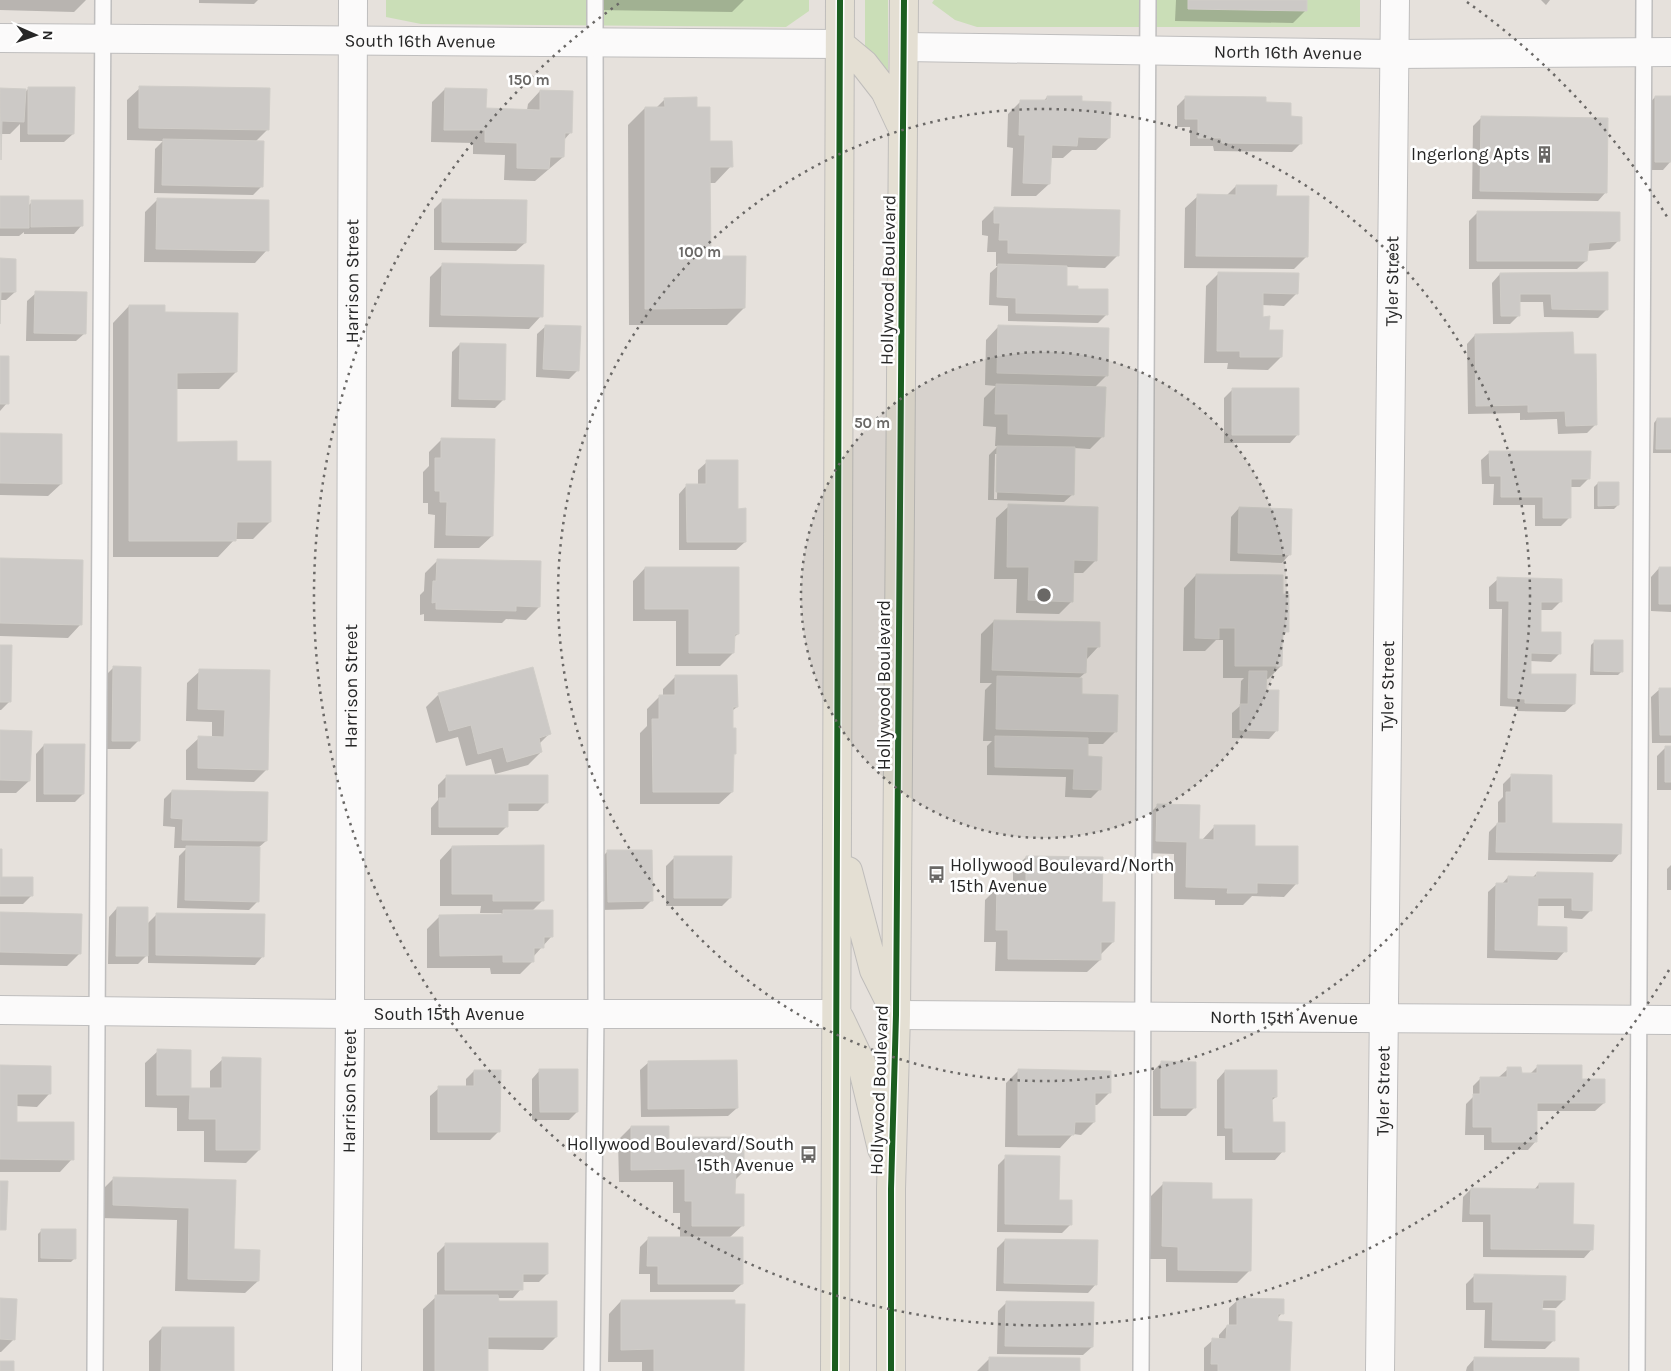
<svg xmlns="http://www.w3.org/2000/svg" width="1671" height="1371" font-family="Karla,sans-serif">
	<style>
		.green { fill: #cadeb7 }
		.shadow { fill: #0003; fill-rule: evenodd }
		.building { fill: #ccc9c6; stroke: #d0cdc8 }
		.lines { fill: none; stroke-linecap: round; stroke-linejoin: round }
		.lane-casing { stroke: #bfbebe; stroke-width: 18 }
		.street-casing { stroke: #bfbebe; stroke-width: 30 }
		.primary-casing { stroke: #bfbdbb; stroke-width: 30 }
		.lane { stroke: #fbfafa; stroke-width: 15 }
		.street { stroke: #fbfafa; stroke-width: 28 }
		.primary { stroke: #e4dfd3; stroke-width: 28 }
		.cycleway-casing { stroke: #fff; stroke-width: 9 }
		.cycleway { stroke: #1b5e20; stroke-width: 6 }
		.ring { fill: none; stroke: #6a6866; stroke-width: 2.5; stroke-dasharray: 2.5 5 }
		.labels { text-anchor: middle; stroke-width: 5; stroke-linejoin: round; paint-order: stroke }
		.street-label { font-size: 18px; fill: #272727; stroke: #fff }
		.poi-label { font-size: 18px; fill: #272727; stroke: #fff; text-anchor: end }
		.centre { fill: #6a6866; stroke: #fff; stroke-width: 2.5 }
		.ring-label { font-size: 15px; text-anchor: middle; font-weight: bold; fill: #6a6866; stroke: #fff; stroke-width: 5; stroke-linejoin: round; paint-order: stroke }
	</style>
	<rect width="100%" height="100%" fill="#e6e1dc"/>
	<path class="green" d="M386 0H809V11L786 27 421 24 386 17Z
		M865 0H888V74L865 48Z
		M934 0H1360V27H977L955 20 932 3Z"/>
	<path class="shadow" d="M0 0H86L74 12 0 10Z
		M199 0H258L254 4 199 3Z
		M597 0H744L732 12 596 10Z
		M1176 0H1306V10L1293 23 1175 21Z
		M1541 0H1550L1546 5Z
		M29 88 73 134 64 142H20V124L10 134H0V147V89L24 90V93Z
		M140 88 268 129 255 142 262 186 253 195 154 193 155 149 163 141 127 140V100Z
		M445 89 485 109 527 110 528 104 540 91 570 133 564 140 563 157 535 181 504 180 505 155 473 154V143L431 142 432 102Z
		M1047 97 1080 102 1109 138 1096 150H1072L1063 158H1050L1049 184 1036 196H1011L1013 148 1007 147 1008 114 1021 101 1043 102Z
		M1186 97 1265 104 1289 117 1301 143 1292 152 1214 151 1213 146H1190V127H1177V106Z
		M1655 97H1671V161L1663 170H1647V106Z
		M665 99 696 108 709 143 731 166 715 183H709V257L744 308 727 325H629L628 125 645 108H656Z
		M1482 117 1606 192 1598 201 1472 199 1473 126Z
		M1236 186 1275 197 1307 256 1294 269 1184 268 1185 208 1198 196H1226Z
		M0 197 28 206 32 202 82 225 74 234H24V232L19 236H0Z
		M157 200 267 250 255 263 144 262 145 212Z
		M443 200 525 243 516 251 434 250V209Z
		M995 208 1118 255 1105 268 1066 267 1065 287 1076 290 1106 315 1098 323 1008 321V306L989 305 990 273 998 266H996V252H987L988 236 982 235V221Z
		M1477 213 1618 241 1610 249 1587 251 1586 261 1577 269H1469V221Z
		M0 260 15 292 6 300H0Z
		M443 264 541 316 529 329 429 327 430 277Z
		M1218 274 1297 293 1284 306 1262 305V318L1281 357 1268 370 1227 369 1228 363H1204L1206 286Z
		M1500 274 1607 309 1598 318 1544 317 1543 302H1519V315L1510 324H1493L1492 283Z
		M36 293 85 333 76 341H26L27 301Z
		M129 306 164 314 236 372 219 389H175L176 443 235 463 270 522 253 539H235L218 557H113V323Z
		M546 326 578 370 569 379 536 377 537 334Z
		M998 327 1106 376 1094 388 1103 436 1090 449 1074 448 1073 494 1064 502 988 500 989 455 998 446H995L996 427 983 426 984 398 996 386 985 385 986 340ZM995 454H998L997 499H994Z
		M1475 335 1572 356 1596 424 1587 433 1558 434 1557 419 1520 420V413L1468 414 1467 344Z
		M460 344 503 400 495 408 451 407 452 352Z
		M0 357 7 403 0 411Z
		M1233 389 1298 434 1290 443H1224V398Z
		M1657 419 1671 420V453H1653L1654 423Z
		M0 434 61 484 48 496 0 495Z
		M442 439 492 536 479 548H434L435 515 428 514V503H423V472L429 466V452Z
		M1490 452 1589 478 1580 487H1570L1569 518 1561 526H1535V505H1493L1494 484H1482L1481 460Z
		M707 462 737 510 745 542 736 550H679V494L687 485H698V470Z
		M1598 483 1618 505 1614 509H1594V487Z
		M1009 506 1096 560 1083 573H1073L1072 601 1059 614 1016 613 1017 579H994L996 518Z
		M1239 508 1290 554 1282 563 1230 561 1231 517Z
		M0 559 80 625 68 638 0 636Z
		M438 560 539 607 526 620 506 619 502 623 424 621V614L420 615V595L424 591 425 573Z
		M645 568 738 634 733 638V653L720 666H676V621H633V581Z
		M1659 568H1671V612L1651 611V577Z
		M1196 575 1282 596 1287 631 1281 637V666L1268 679 1265 678V691L1277 730 1269 739 1232 738V713L1240 706 1241 681 1244 678H1223V640H1216L1205 651H1183L1184 588Z
		M1498 579 1560 602 1552 610H1540L1539 633 1560 653 1551 662 1530 661V675L1574 704 1565 712 1517 711V707L1500 706 1502 609H1489V587Z
		M994 621 1098 647 1086 660 1085 673 1078 679 1081 696 1115 732 1103 744H1087V758L1100 789 1091 798 1065 797 1066 777 987 775V746L992 741H983L985 690 992 683H980L981 634Z
		M1595 641 1622 671 1618 675H1590L1591 645Z
		M0 646 10 701 1 710H0Z
		M113 668 139 740 130 749H104L105 676Z
		M200 671 267 769 254 782 186 780V750L199 738H212V722L186 721 187 683Z
		M676 676 737 707 732 711 734 754 732 756V792L719 804H640V733L647 726V709L660 696H663V689Z
		M1660 689H1671V743H1652L1651 697Z
		M439 694 549 734 539 744 541 752 528 765 495 774 491 759 466 766 458 737 436 743 426 707Z
		M0 731 29 781 16 793H0Z
		M44 745 83 794 75 802H36V754Z
		M1666 747H1671V790H1657V756Z
		M1512 775 1551 824 1620 853 1612 862 1488 860 1489 832 1498 823V802L1503 797V784Z
		M446 777 546 803 538 811H507V826L498 835H431V808L438 800V785Z
		M172 791 266 841 258 848V901L249 910 177 908 179 856 187 848H174L175 827 163 826 164 799Z
		M1158 805 1198 840H1202L1215 826 1254 847 1296 884 1284 897 1252 896 1243 905H1215V900L1174 899V854L1144 853 1145 818Z
		M452 847 543 900 532 911 551 937 533 957V961L520 974H491L490 968H427V929L440 916H499L502 913H480L481 906H440V860Z
		M0 851 1 878 32 895 23 904H0Z
		M608 851 651 901 643 909 600 910V859Z
		M675 857 730 898 722 906H666V866Z
		M1026 857 1101 903 1113 942 1100 955V960L1087 972 995 971 996 942H984L985 900 998 887 1013 888V870Z
		M1671 865V890H1667V869Z
		M1537 873 1591 910 1582 919 1564 918V906H1537L1536 927 1565 951 1557 960 1487 958 1488 892 1497 884H1502L1508 877 1532 878Z
		M117 908 146 925 157 914 263 956 255 965 148 963V954L138 964H108L109 917Z
		M0 914 80 953 67 966 0 965Z
		M158 1051 190 1089H210V1071L223 1059 259 1150 246 1163 204 1162V1131H177V1108L145 1107V1063Z
		M649 1062 737 1108 728 1116 641 1117 640 1070Z
		M1162 1062 1194 1108 1186 1116H1153V1071Z
		M1538 1066 1580 1080 1604 1103 1595 1111H1536V1141L1528 1150H1484V1135H1465L1466 1104 1473 1097V1086L1481 1078 1499 1077 1508 1069 1520 1074H1530Z
		M0 1067 49 1094 37 1107 16 1106V1123L72 1159 60 1172H0Z
		M540 1070 577 1112 569 1120H532V1079Z
		M1019 1070 1110 1092 1097 1105H1094V1122L1081 1135 1073 1134 1060 1148 1005 1147 1006 1083Z
		M474 1071 499 1131 490 1140H430V1096L439 1088 466 1087V1079Z
		M1225 1071 1276 1097 1271 1101V1124L1283 1151 1275 1160H1225V1136H1217V1080Z
		M631 1127 667 1151H673L686 1139 743 1172 734 1181V1195L743 1225 729 1238 742 1284 733 1292H650V1274H639L640 1247 648 1239 680 1238V1213H673V1182H619L618 1140Z
		M1006 1157 1058 1201 1071 1224 1062 1233 997 1232 998 1165Z
		M114 1178 235 1181 233 1250 258 1281 245 1293 175 1291 177 1220 100 1218 101 1191Z
		M1163 1184 1211 1200 1250 1270 1237 1283 1166 1282V1259H1150L1151 1196Z
		M1539 1184 1592 1249 1584 1258 1483 1257V1222H1462L1463 1197 1471 1189 1534 1190Z
		M42 1230 75 1258 71 1262H38V1234Z
		M1005 1240 1096 1284 1088 1293 996 1291 997 1248Z
		M446 1244 547 1274 539 1282H521V1289L513 1298H497V1302L556 1337 543 1350 487 1349V1371H423V1309L437 1296V1253Z
		M1475 1275 1564 1300 1556 1308H1541V1312L1554 1340 1545 1349 1484 1348 1485 1310H1466V1284Z
		M0 1300 14 1339 1 1352H0Z
		M1238 1300 1282 1313 1276 1320 1289 1371H1204V1348L1213 1340H1219V1335L1227 1326H1229V1308Z
		M621 1301 734 1305 743 1371H642V1362H608L609 1314Z
		M1006 1303 1092 1347 1083 1355 997 1354 998 1311Z
		M162 1328 233 1371H149V1341Z
		M990 1358 1078 1371H977Z
		M1475 1358 1578 1371H1466L1467 1367Z"/>
	<path class="building" d="M1188 0H1307V11L1188 9Z
		M139 86 270 88 269 130 139 128Z
		M28 87H75L74 134H28Z
		M0 88 26 89 24 122 2 121 1 160Z
		M445 88 487 89 486 108 540 110V90L573 91 572 133H565L564 157H550L549 169 517 168V143L485 142V130H444Z
		M1047 96H1082V101L1111 102 1110 138 1078 137 1077 146 1052 145 1050 184 1023 183 1025 135H1019L1020 100H1047Z
		M1185 96 1266 97V102L1291 103V116L1302 117V144L1222 143 1221 138H1198V119H1185Z
		M1655 96H1671V162H1655Z
		M697 97V107H710V141H732L733 167H710L711 256H746L745 308 645 309V107H665L664 98Z
		M1481 116 1608 118 1607 193 1480 191Z
		M163 139 264 141 263 187 162 185Z
		M1236 185H1277L1276 196H1309L1308 257 1196 256 1197 194 1236 195Z
		M0 196H29V228H0Z
		M157 198 269 200V251L156 249Z
		M442 199 527 200 526 243 442 242Z
		M31 200H83V226L31 227Z
		M994 207 1120 210 1119 256 1008 253V240H999L1000 223H994Z
		M1477 211 1620 212V241L1589 243 1587 261H1477Z
		M0 258 16 259V292H1L0 324Z
		M442 263 544 265 543 317 441 315Z
		M998 264 1067 266V286H1078V289H1108V315L1016 313V298L997 297Z
		M1218 272 1299 273 1298 294 1263 293V317L1270 316 1269 330H1283L1282 357H1240V351H1217Z
		M1608 272V310L1552 309 1551 294H1520V316H1501L1500 273Z
		M35 291 87 292 86 334 34 333Z
		M129 305H165V312L238 313 237 372 177 373V442L237 441V461H271V522H237L236 541H129Z
		M545 325 581 326 579 371 543 369Z
		M998 325 1109 328 1108 376 997 373Z
		M1573 332 1574 354H1596L1597 425 1566 426 1565 411 1528 412V405L1476 406 1475 334Z
		M460 343 506 344 505 400 459 399Z
		M0 356H9V404H0Z
		M996 384 1106 387 1104 437 1008 434V414H995Z
		M1232 388H1299V435H1232Z
		M1657 418H1671V449H1656Z
		M0 433 62 434V484L0 483Z
		M441 438 495 439 493 536 446 535 447 502H440V491H435V458H441Z
		M997 446 1075 447 1074 495 996 492Z
		M1489 451H1591L1590 479H1571V518H1543V497H1501V476H1490Z
		M706 460H738V509L746 508V542H687L686 484H706Z
		M1598 482H1619V505L1598 506Z
		M1008 504 1098 507 1097 561 1074 560 1073 602 1028 600 1029 567H1007Z
		M1239 507 1292 509 1291 555 1238 553Z
		M0 558 83 560 82 625 0 623Z
		M437 559 541 561 540 607 516 606V611L436 609V602L432 603 433 581H436Z
		M645 567H739V634H735L734 653H689V609H645Z
		M1659 567H1671V604H1659Z
		M1196 574 1283 575V594H1289V632H1283L1282 666H1235V628H1219V639L1195 638Z
		M1497 577 1562 579V602H1541V632H1561V654L1531 653V674H1576L1575 704 1525 703V699L1508 698 1509 601H1497Z
		M994 620 1100 622V647H1087L1086 673 992 670Z
		M1594 640H1623V672L1594 671Z
		M0 645H12L11 702H0Z
		M113 666 141 667 140 741H112Z
		M533 667 551 734 539 738 542 752 507 762 503 747 478 754 471 725 449 731 438 693Z
		M199 669 270 670 268 770 198 768V736L224 737 225 710 198 709Z
		M1249 671H1267L1266 690H1279L1278 731 1240 730V704H1248Z
		M675 675H737L738 707H733V728H736V754H734L733 792H653L652 719H659V695H675Z
		M997 676 1082 678V694L1118 695 1117 732 996 729Z
		M1659 688H1671V735H1660Z
		M0 730 32 731 30 781 0 780Z
		M995 736 1088 738V756L1102 757 1101 790 1073 789 1074 769 995 767Z
		M44 744H85L84 794H44Z
		M1665 746H1671V782H1665Z
		M1511 774 1552 775V823L1622 824 1621 854 1496 852 1497 823H1506V792H1511Z
		M446 775H548V803H508V827H439V798H446Z
		M172 790 268 792 267 841 182 840 183 819 171 818Z
		M1157 804 1200 805 1199 839 1214 840V825H1255V846H1298V884L1257 883V893H1227L1228 888 1186 887 1187 842 1156 841Z
		M544 845V901H493V894H452V846Z
		M186 846 260 847 259 902 185 900Z
		M0 849H2V877H33V896H0Z
		M607 850H652L653 901 608 902Z
		M674 856H732L731 898H674Z
		M1026 856 1103 857 1102 902H1115L1114 942H1101V960L1008 959V930H996L997 886 1026 887Z
		M1537 872 1593 873 1592 911 1572 910V898H1538L1537 926 1567 927V952L1495 950 1496 883H1508V876L1536 877Z
		M117 907H148V956H116Z
		M503 910H553V937H544V948H534V962H503V955L440 956 439 915 503 914Z
		M0 912 82 914 81 954 0 952Z
		M156 913 265 914 264 957 156 955Z
		M157 1049 191 1050V1088H222V1057L261 1058 260 1150H216V1119H189L190 1095H157Z
		M737 1060 738 1108 648 1109V1061Z
		M1161 1061 1196 1062V1108H1161Z
		M0 1065 51 1066V1094H17V1122H74V1160L0 1159Z
		M1537 1065H1582V1079H1605V1103H1537V1142H1492V1127H1473V1094H1480V1077H1507V1067H1521L1522 1073H1537Z
		M539 1069H578V1112H540Z
		M1018 1069 1111 1071V1093H1095V1122H1075L1074 1135H1018Z
		M474 1070H501L500 1132H438V1086H474Z
		M1225 1070H1277V1097H1272L1273 1122H1285V1152H1233V1128H1225Z
		M631 1126H669V1150H685V1137H744V1173H736L735 1194H744V1226H692V1201H685V1169L631 1170Z
		M1005 1155 1060 1156 1059 1200H1072V1225L1005 1224Z
		M113 1177 236 1180 234 1249 260 1250 259 1281 188 1279 189 1208 113 1205Z
		M0 1181H8L6 1230H0Z
		M1163 1182 1212 1183V1199H1252L1251 1271 1178 1270V1247L1162 1246Z
		M1539 1183H1574L1573 1224 1594 1225 1593 1250 1491 1249V1214H1470L1471 1188 1539 1189Z
		M41 1229H76V1259L41 1258Z
		M648 1237H743V1284H658V1266H647Z
		M1005 1239 1098 1240 1097 1285 1004 1283Z
		M445 1243H548V1274H523V1290H445Z
		M1474 1274 1566 1276 1565 1300H1543L1542 1310 1555 1311V1341L1492 1340 1493 1302H1474Z
		M435 1295H498L499 1301H557V1337H488V1371H435Z
		M0 1298 17 1299 15 1340 0 1339Z
		M1237 1298 1284 1299V1314H1278V1321L1292 1322 1290 1371H1218V1364H1211L1212 1338 1226 1339 1227 1325H1237Z
		M621 1300H735V1304H745L744 1371H654V1349L621 1350Z
		M1006 1301 1094 1302 1093 1347 1005 1346Z
		M162 1327H234V1371H161Z
		M989 1357 1080 1358V1371H989Z
		M1474 1357 1579 1358V1371H1474Z
		M0 1361H14V1371H0Z"/>
	<g class="lines">
		<defs>
			<path id="lane" d="M95 1371 103 0
				M592 1371 596 1014 595 0
				M1141 1371 1148 0
				M1637 1371 1644 0"/>
			<g id="street">
				<path id="s1" d="M0 38 840 44"/>
				<path id="s2" d="M904 47 1395 54 1671 52"/>
				<path id="s3" d="M0 1010 350 1014H837"/>
				<path id="s4" d="M896 1015 1671 1020"/>
				<path id="s5" d="M347 1371 350 1014 353 0"/>
				<path id="s6" d="M1380 1371 1395 0"/>
			</g>
			<path id="primary" d="M840 44 864 64 885 91 900 123
				M848 871 874 970 895 1012
				M840 1019 862 1065 882 1149
				M835 1371 840 0
				M891 1371V1189L896 1015 904 0"/>
		</defs>
		<use href="#lane" class="lane-casing"/>
		<use href="#street" class="street-casing"/>
		<use href="#primary" class="primary-casing"/>
		<use href="#lane" class="lane"/>
		<use href="#street" class="street"/>
		<use href="#primary" class="primary"/>
		<defs>
			<path id="cycleway" d="M835 1371 840 0
				M891 1371V1189L896 1015 904 0"/>
		</defs>
		<use href="#cycleway" class="cycleway-casing"/>
		<use href="#cycleway" class="cycleway"/>
	</g>
	<circle cx="1044" cy="595" r="243" fill="#6a6866" fill-opacity=".12"/>
	<g class="ring">
		<circle cx="1044" cy="595" r="243"/>
		<circle cx="1044" cy="595" r="486"/>
		<path d="M1669 970A729 729 0 1 1 621 2M1467 2A729 729 0 0 1 1669 220"/>
	</g>
	<defs>
		<symbol id="building-bare" viewBox="-9 -9 18 18"><path d="M-4-6H4V6H1V3H-1V6H-4ZM-2.5-4.3h1.7v1.8h-1.7ZM.8-4.3h1.7v1.8H.8ZM-2.5-1h1.7V.8h-1.7ZM.8-1h1.7V.8H.8Z" fill="#6a6866" stroke="#fff" stroke-width="2.5" paint-order="stroke"/></symbol>
		<symbol id="bus-bare" viewBox="-9 -9 18 18"><path d="M-5-6H5V4H4V6H2V4H-2V6H-4V4H-5ZM-3.5-4V0h7V-4ZM-3.5 1.2v1.5H-2V1.2ZM2 1.2v1.5H3.5V1.2Z" fill="#6a6866" stroke="#fff" stroke-width="2.5" paint-order="stroke"/></symbol>
	</defs>
	<g fill-rule="evenodd">
		<use href="#building-bare" x="1532" y="142" width="25" height="25"/>
		<use href="#bus-bare" x="924" y="862" width="25" height="25"/>
		<use href="#bus-bare" x="796" y="1142" width="25" height="25"/>
	</g>
	<g class="labels">
		<g class="street-label">
			<text dy="6" stroke="none"><textPath href="#s1" startOffset="420">South 16th Avenue</textPath></text>
			<text dy="6" stroke="none"><textPath href="#s2" startOffset="384">North 16th Avenue</textPath></text>
			<text transform="translate(888 280) rotate(-89)" y="6">Hollywood Boulevard</text>
			<text dy="6" stroke="none"><textPath href="#s5" startOffset="1090">Harrison Street</textPath></text>
			<text dy="6" stroke="none"><textPath href="#s6" startOffset="1090">Tyler Street</textPath></text>
			<text transform="translate(884 685) rotate(-90)" y="6">Hollywood Boulevard</text>
			<text dy="6" stroke="none"><textPath href="#s6" startOffset="685">Tyler Street</textPath></text>
			<text dy="6" stroke="none"><textPath href="#s5" startOffset="685">Harrison Street</textPath></text>
			<text dy="6" stroke="none"><textPath href="#s3" startOffset="449">South 15th Avenue</textPath></text>
			<text dy="6" stroke="none"><textPath href="#s4" startOffset="388">North 15th Avenue</textPath></text>
			<text transform="translate(879 1090) rotate(-88)" y="6">Hollywood Boulevard</text>
			<text dy="6" stroke="none"><textPath href="#s6" startOffset="280">Tyler Street</textPath></text>
			<text dy="6" stroke="none"><textPath href="#s5" startOffset="280">Harrison Street</textPath></text>
		</g>
		<g class="poi-label">
			<text x="1530" y="160">Ingerlong Apts</text>
			<text x="950" y="871" text-anchor="start">Hollywood Boulevard/North<tspan x="950" dy="21">15th Avenue</tspan></text>
			<text x="794" y="1150">Hollywood Boulevard/South<tspan x="794" dy="21">15th Avenue</tspan></text>
		</g>
	</g>
	<circle cx="1044" cy="595" r="8" class="centre"/>
	<g class="ring-label">
		<text x="529" y="85">150 m</text>
		<text x="700" y="257">100 m</text>
		<text x="872" y="428">50 m</text>
	</g>
	<g transform="translate(35 35) rotate(92)" stroke="#ffffff" stroke-width="4" paint-order="stroke">
	<path d="M0-4L9 19L0 12L-9 19Z" fill="#272727"/>
	<text y="-8" font-size="14" font-weight="bold" text-anchor="middle" fill="#272727">N</text>
	</g>
</svg>
